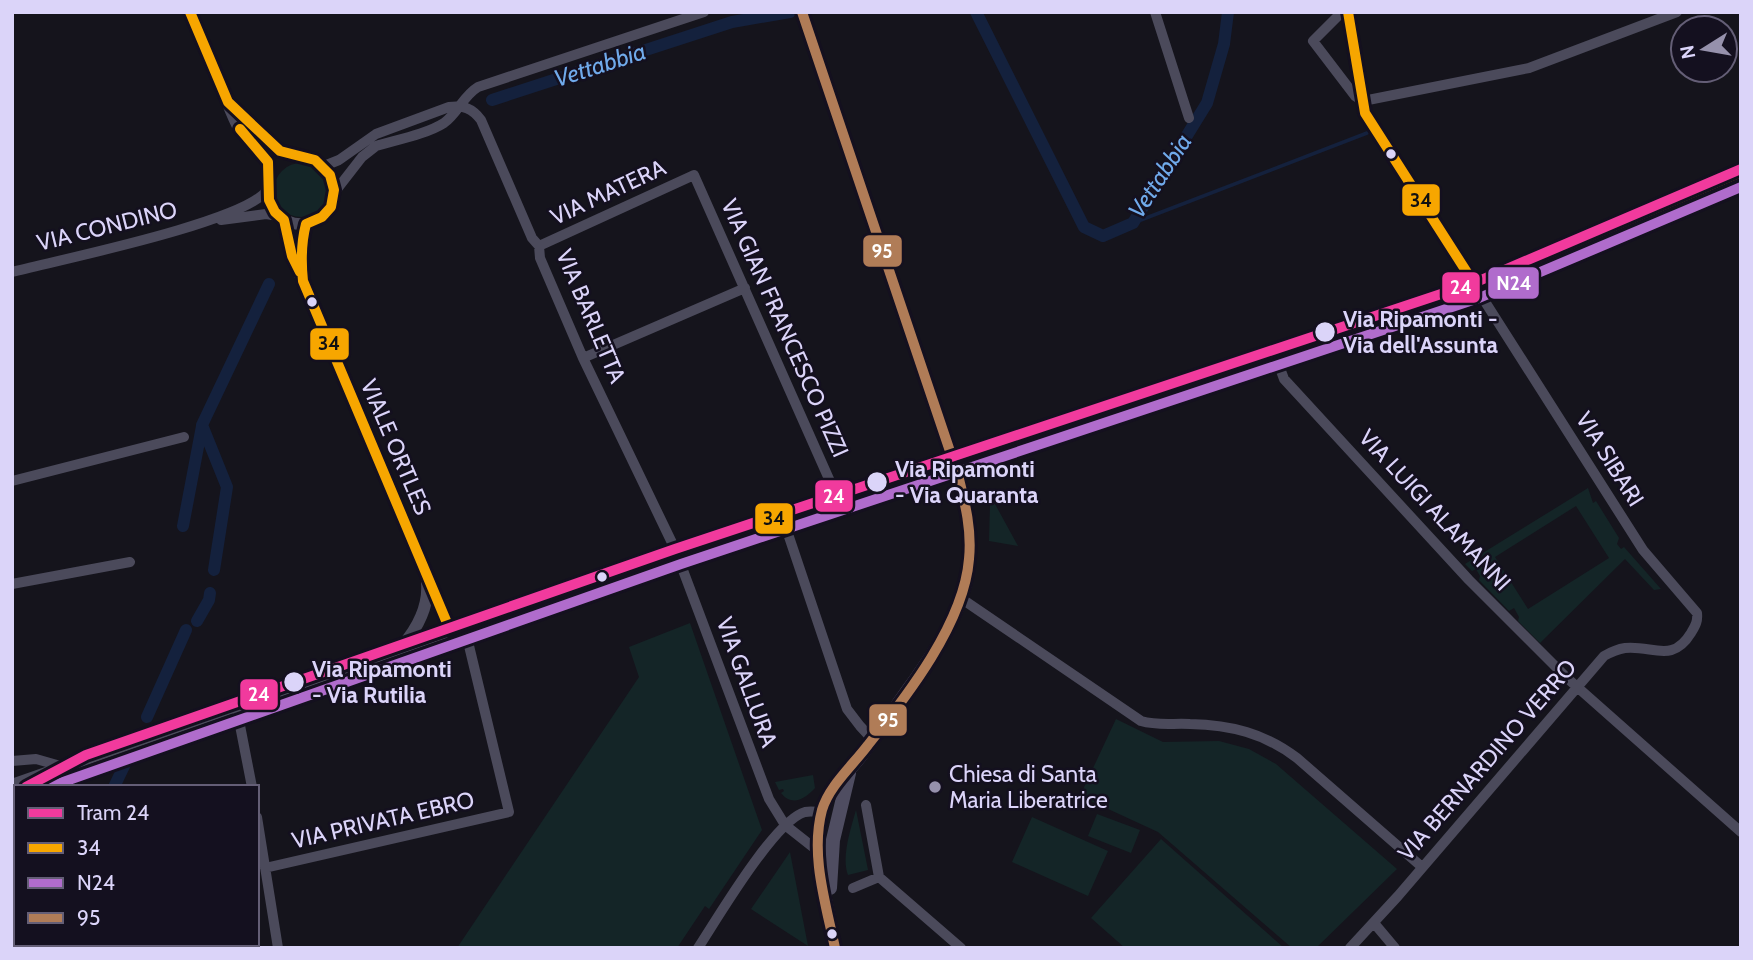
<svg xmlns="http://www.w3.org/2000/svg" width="1753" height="960" font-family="Cabin,sans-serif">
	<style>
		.green { fill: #142527; fill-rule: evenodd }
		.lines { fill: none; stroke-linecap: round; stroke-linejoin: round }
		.stream { stroke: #14213d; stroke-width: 3.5 }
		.canal { stroke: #14213d; stroke-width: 12 }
		.minor { stroke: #4b4a5b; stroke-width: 10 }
		.tertiary { stroke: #4b4a5b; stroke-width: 12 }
		.secondary { stroke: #4f4d61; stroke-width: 14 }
		.bus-1-casing { stroke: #14101f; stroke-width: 16 }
		.bus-2-casing { stroke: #14101f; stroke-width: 16 }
		.bus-3-casing { stroke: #14101f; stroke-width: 16 }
		.bus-1 { stroke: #f7a600; stroke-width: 10 }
		.bus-2 { stroke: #b06ccc; stroke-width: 10 }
		.bus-3 { stroke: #b07c57; stroke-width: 10 }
		.tram-1-casing { stroke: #14101f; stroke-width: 16 }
		.tram-1 { stroke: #f13a9d; stroke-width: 10 }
		.bus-dot { fill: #dbd4f9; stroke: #14101f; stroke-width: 2.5 }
		.poi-dot { fill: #9691ac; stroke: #14101f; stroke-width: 2.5 }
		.labels { text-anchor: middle; stroke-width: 5; stroke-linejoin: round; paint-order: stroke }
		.street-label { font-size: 23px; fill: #dbd4f9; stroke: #14101f }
		.stop-label { font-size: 23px; font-weight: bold; fill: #dbd4f9; stroke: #14101f; text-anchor: start }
		.poi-label { font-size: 23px; fill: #dbd4f9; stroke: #14101f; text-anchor: start }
		.water-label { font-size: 24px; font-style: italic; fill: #70aaeb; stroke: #14101f }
		.line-badge { stroke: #14101f; stroke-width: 2.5 }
		.badge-label { font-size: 19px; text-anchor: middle; font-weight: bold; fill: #fff }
		.pale-badge-label { font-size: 19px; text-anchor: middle; font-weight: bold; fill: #111 }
	</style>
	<rect width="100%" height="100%" fill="#15141c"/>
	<path class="green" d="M274 190a27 27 0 1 1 54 0a27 27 0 1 1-54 0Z
		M1588 488 1593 503 1596 501 1619 538 1617 544 1621 549 1624 547 1661 589 1654 590 1625 559 1540 643 1518 621 1519 617 1514 608 1509 611 1479 580 1480 576 1476 569 1472 571 1465 564ZM1576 506 1609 558 1528 609 1495 557Z
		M995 504 1018 546 989 541 990 505Z
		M690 623 762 830 709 909 705 906 677 948H457L639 677 629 647Z
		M1116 719 1163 742 1219 741 1249 749 1276 764 1397 869 1316 948H1292L1158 832 1080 796Z
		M813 775 815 788C805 799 792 807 781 793L784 791 783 789 779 790 775 782Z
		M856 810 868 870 848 875C841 857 851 828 856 810Z
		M1097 814 1140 830 1131 853 1088 836Z
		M1032 817 1108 851 1088 896 1012 862Z
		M1161 839 1284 948H1125L1091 918Z
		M790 852 808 946 751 909Z"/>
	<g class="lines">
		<path class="stream" d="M1133 223 1367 133"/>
		<path class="canal" d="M976 12 1084 227 1103 236 1133 223 1207 103 1224 44 1228 12
			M492 100 732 22 790 12
			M183 526 202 426
			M214 570 227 487 202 425 269 284
			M197 621 209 600 210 593
			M147 717 186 630
			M114 787 126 762
			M34 948 35 944"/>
		<path class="minor" d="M1155 12 1189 118
			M1342 12 1313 41 1355 96 1363 101
			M1348 12 1365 113 1643 550 1697 613C1698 622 1695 626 1691 633 1672 664 1653 645 1625 648 1618 649 1611 652 1604 656L1398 896 1350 948
			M1363 101 1529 68 1677 12
			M324 166 339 160 376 134 449 107C463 105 472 108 481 120L532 238 539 246 540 258 583 358 675 549 769 799 785 825 818 851
			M334 193 362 157 376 146C396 140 427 134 444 123 458 113 463 96 478 87L704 12
			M221 220 266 214 279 216
			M539 246 694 175 837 497
			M12 272C58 260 246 222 267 190
			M1274 352 1284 379 1469 580 1567 678 1741 832
			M583 358 745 288
			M12 481 184 437
			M782 516 847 709 860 726 873 740
			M12 584 130 562
			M962 599 1141 721C1158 726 1173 723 1190 724 1231 725 1264 733 1297 758L1422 867
			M236 705 252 787
			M12 761 36 759 64 767
			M866 805 879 877
			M257 817 278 948
			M265 868 509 812 464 625
			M879 877 961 948
			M853 888 879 877
			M1374 923 1395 948
			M698 948C717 919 775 820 805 812 810 811 817 812 822 812"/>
		<path class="tertiary" d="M190 12C201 38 212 65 223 91 228 103 233 118 240 130 248 141 262 149 268 162 272 170 268 179 267 188 266 208 283 226 304 224 334 222 343 184 322 165 310 154 296 159 282 152 262 142 244 118 228 102
			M284 220 292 256 450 630
			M302 272V241L306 224
			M403 645C418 627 429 607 427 583
			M12 785 676 551 1475 285 1741 172
			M46 787 64 767
			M12 810 16 807"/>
		<path class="secondary" d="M802 12 958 475C985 562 964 611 914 682 897 705 882 729 864 751 851 770 827 789 822 811 811 855 827 904 835 948
			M830 888 833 840 849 773"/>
		<defs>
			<path id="bus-1" d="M190 12 228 102 280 151 315 160 330 175 334 190 331 207 322 217 306 224C301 243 301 262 303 281L450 630
				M1348 12 1365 113 1475 285
				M240 129 268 162 269 200 275 212 284 220 292 256 300 272
				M450 630 676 551 1475 285 1741 172"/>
			<path id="bus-2" d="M49 787 681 564 1479 298 1741 187"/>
			<path id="bus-3" d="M802 12 958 475C965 503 972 530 969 559 964 623 907 696 868 745 853 765 829 786 822 810 810 855 826 904 835 948"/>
		</defs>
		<use href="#bus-1" class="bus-1-casing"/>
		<use href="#bus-2" class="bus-2-casing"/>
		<use href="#bus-3" class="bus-3-casing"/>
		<use href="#bus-1" class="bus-1"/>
		<use href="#bus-2" class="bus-2"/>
		<use href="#bus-3" class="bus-3"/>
		<defs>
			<path id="tram-1" d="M26 787 86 755 675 549 1474 283 1741 169"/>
		</defs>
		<use href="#tram-1" class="tram-1-casing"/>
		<use href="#tram-1" class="tram-1"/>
	</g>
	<g class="bus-dot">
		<circle cx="1391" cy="154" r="6"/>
		<circle cx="312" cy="302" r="6"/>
		<circle cx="1325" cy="332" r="11"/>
		<circle cx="877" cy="482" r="11"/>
		<circle cx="602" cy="577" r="6"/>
		<circle cx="294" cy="682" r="11"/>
		<circle cx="832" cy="934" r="6"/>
	</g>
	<circle class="poi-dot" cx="935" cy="787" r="7"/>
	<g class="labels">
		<g class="street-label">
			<text transform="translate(608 192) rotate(-25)" y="8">VIA MATERA</text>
			<text transform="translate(107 226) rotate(-14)" y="8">VIA CONDINO</text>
			<text transform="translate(591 316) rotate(67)" y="8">VIA BARLETTA</text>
			<text transform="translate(785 328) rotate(66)" y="8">VIA GIAN FRANCESCO PIZZI</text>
			<text transform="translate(396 447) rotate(67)" y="8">VIALE ORTLES</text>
			<text transform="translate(1610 459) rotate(58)" y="8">VIA SIBARI</text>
			<text transform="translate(1435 510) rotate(47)" y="8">VIA LUIGI ALAMANNI</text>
			<text transform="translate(747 682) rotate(70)" y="8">VIA GALLURA</text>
			<text transform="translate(1487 760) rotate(-49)" y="8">VIA BERNARDINO VERRO</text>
			<text transform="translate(383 820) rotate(-13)" y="8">VIA PRIVATA EBRO</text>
		</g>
		<g class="stop-label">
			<text x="1343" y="327">Via Ripamonti -<tspan x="1343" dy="26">Via dell'Assunta</tspan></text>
			<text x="895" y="477">Via Ripamonti<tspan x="895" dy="26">- Via Quaranta</tspan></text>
			<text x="312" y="677">Via Ripamonti<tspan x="312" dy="26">- Via Rutilia</tspan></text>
		</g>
		<g class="poi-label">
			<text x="949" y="782">Chiesa di Santa<tspan x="949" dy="26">Maria Liberatrice</tspan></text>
		</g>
		<g class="water-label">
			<text transform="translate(600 65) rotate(-18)" y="8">Vettabbia</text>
			<text transform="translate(1160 176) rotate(-57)" y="8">Vettabbia</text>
		</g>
	</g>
	<g class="line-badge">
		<rect x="1401" y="183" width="40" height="34" rx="7" fill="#f7a600"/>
		<rect x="862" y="234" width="41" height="34" rx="7" fill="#b07c57"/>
		<rect x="1487" y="266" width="53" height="34" rx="7" fill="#b06ccc"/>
		<rect x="1441" y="271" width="40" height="33" rx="7" fill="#f13a9d"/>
		<rect x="309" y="327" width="41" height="34" rx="7" fill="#f7a600"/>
		<rect x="814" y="479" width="40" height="34" rx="7" fill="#f13a9d"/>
		<rect x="754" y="502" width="40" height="33" rx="7" fill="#f7a600"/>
		<rect x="239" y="678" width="40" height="33" rx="7" fill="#f13a9d"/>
		<rect x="868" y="703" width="40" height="34" rx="7" fill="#b07c57"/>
	</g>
	<g class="badge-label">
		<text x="882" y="258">95</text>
		<text x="1514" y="290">N24</text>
		<text x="1461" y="294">24</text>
		<text x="834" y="503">24</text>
		<text x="259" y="701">24</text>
		<text x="888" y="727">95</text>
	</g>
	<g class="pale-badge-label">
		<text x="1421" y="207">34</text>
		<text x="329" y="350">34</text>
		<text x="774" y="525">34</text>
	</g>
	<rect width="1753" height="960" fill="none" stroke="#dbd4f9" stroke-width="28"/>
	<rect x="14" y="785" width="245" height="161" fill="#14101f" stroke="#645e76" stroke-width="2"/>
	<rect x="28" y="808" width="35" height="10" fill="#f13a9d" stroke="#645e76" stroke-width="2"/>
	<text x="77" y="820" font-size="21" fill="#dbd4f9">Tram 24</text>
	<rect x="28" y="843" width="35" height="10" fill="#f7a600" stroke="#645e76" stroke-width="2"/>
	<text x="77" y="855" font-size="21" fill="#dbd4f9">34</text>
	<rect x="28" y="878" width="35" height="10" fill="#b06ccc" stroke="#645e76" stroke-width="2"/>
	<text x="77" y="890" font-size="21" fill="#dbd4f9">N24</text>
	<rect x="28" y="913" width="35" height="10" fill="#b07c57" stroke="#645e76" stroke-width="2"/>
	<text x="77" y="925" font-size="21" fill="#dbd4f9">95</text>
	<g transform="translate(1704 49) rotate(259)"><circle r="33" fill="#14101f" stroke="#645e76" stroke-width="2"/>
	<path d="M0-5L12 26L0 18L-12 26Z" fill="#9691ac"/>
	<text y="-10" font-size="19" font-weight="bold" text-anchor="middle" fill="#dbd4f9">N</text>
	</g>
</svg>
